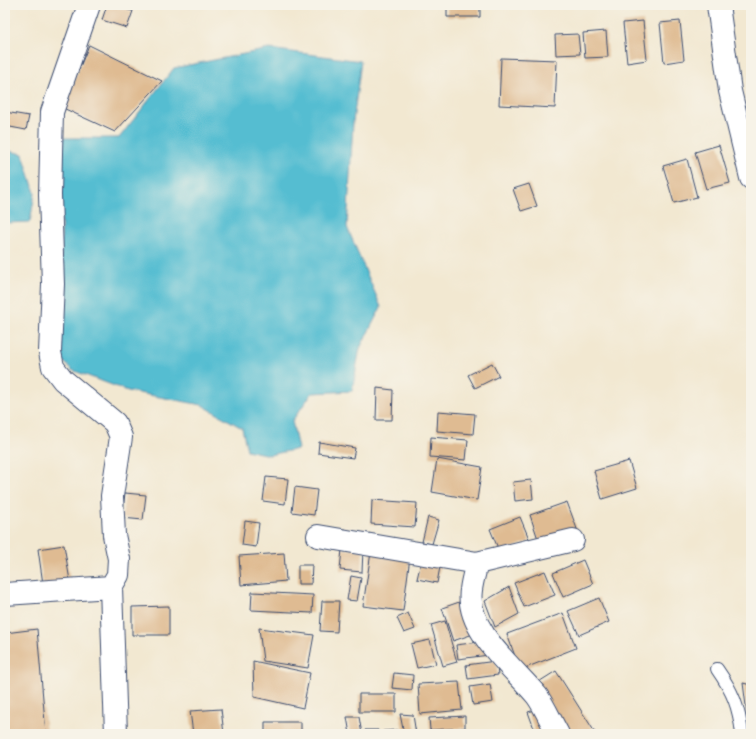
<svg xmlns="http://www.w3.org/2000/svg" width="756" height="739" font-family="Mali,sans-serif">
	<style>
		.water { fill: #54bdd1; stroke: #387698 }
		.building { fill: #dfbb92 }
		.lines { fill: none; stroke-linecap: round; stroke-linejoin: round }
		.service-casing { stroke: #3b4b6f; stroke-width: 14 }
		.minor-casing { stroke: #3b4b6f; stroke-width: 24 }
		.service { stroke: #fff; stroke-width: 12 }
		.minor { stroke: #fff; stroke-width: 22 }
	</style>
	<rect width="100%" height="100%" fill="#f7f3e8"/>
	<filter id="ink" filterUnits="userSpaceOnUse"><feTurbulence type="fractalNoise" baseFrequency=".025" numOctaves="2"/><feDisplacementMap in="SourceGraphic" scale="8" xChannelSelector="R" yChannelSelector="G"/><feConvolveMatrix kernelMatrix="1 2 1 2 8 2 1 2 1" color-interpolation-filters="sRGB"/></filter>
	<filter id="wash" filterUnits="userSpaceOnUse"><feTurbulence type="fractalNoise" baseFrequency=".012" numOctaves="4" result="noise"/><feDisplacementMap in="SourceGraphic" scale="16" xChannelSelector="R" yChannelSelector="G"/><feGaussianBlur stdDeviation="0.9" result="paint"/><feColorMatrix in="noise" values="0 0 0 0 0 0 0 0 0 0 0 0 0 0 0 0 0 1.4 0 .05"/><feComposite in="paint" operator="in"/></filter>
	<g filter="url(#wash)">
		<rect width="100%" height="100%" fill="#f2e8d1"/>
		<path class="water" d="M269 49 361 61 353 122 347 227 381 307 360 348 352 391 312 393 292 421 298 449 269 455 247 450 242 428 202 405 128 391 72 370 54 352 61 265 62 138H119L174 68Z
			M5 150 23 154 35 193 30 222 5 223Z"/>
		<g id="blocks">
			<path class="building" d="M107 5 133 11 127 28 102 20Z
				M447 5H480V17H447Z
				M643 21 647 60 627 63 623 23Z
				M680 21 684 60 664 63 660 23Z
				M606 31 608 57 585 58 583 33Z
				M578 34 580 54 556 55 555 35Z
				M89 45 162 81 115 132 63 108Z
				M501 58 557 60 555 108 499 105Z
				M5 112 29 116 26 130 5 126Z
				M719 145 730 183 706 189 695 152Z
				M687 159 697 197 674 203 663 166Z
				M529 184 537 206 521 211 513 189Z
				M492 363 499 376 475 388 468 375Z
				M377 388 393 390 392 420H376Z
				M438 411 475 414 473 434 437 431Z
				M431 437 468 440 466 460 430 457Z
				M319 442 355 448 353 458 318 453Z
				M437 459 482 467 477 500 432 492Z
				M629 461 637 488 602 499 594 471Z
				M266 477 288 479 285 504 263 501Z
				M531 480 533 499 515 501 513 482Z
				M295 487 317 490 314 515 292 512Z
				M125 493 146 495 143 520 122 518Z
				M372 500 417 503 415 527 371 524Z
				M567 502 577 529 539 542 530 515Z
				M428 517 439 520 432 544 422 542Z
				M520 517 530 541 500 553 490 529Z
				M245 521 259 523 256 547 242 545Z
				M64 545 71 587 44 591 38 549Z
				M342 549 363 550 362 572 340 570Z
				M371 552 410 557 403 611 363 606Z
				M284 553 286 581 241 585 239 556Z
				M583 560 593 584 563 597 553 573Z
				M421 562 440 567 437 583 417 579Z
				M298 565H312L311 584H298Z
				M545 571 555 595 524 607 514 583Z
				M351 576 361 578 357 601 347 600Z
				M509 587 519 614 495 627 485 601Z
				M252 592 313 595 312 613 251 610Z
				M599 598 609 622 579 635 568 611Z
				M468 599 479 632 453 641 442 608Z
				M322 601H339L337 632 320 631Z
				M169 606V635H132V607Z
				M408 613 415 629 404 633 397 618Z
				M563 613 576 648 520 670 507 634Z
				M445 621 457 662 443 666 431 625Z
				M259 628 314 635 308 668 263 661Z
				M37 629 46 734H5V633Z
				M430 640 436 664 417 668 411 644Z
				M487 641 489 655 458 659 456 645Z
				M253 661 310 673 303 708 254 697Z
				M496 661 498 675 468 679 466 665Z
				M556 671 596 734H569L537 683Z
				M394 673 413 675 412 690 392 688Z
				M459 682 462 710 420 714 418 684Z
				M743 683 751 685V729H749Z
				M490 684 493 702 473 705 470 687Z
				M359 694H396V712H359Z
				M542 708 555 734H536L528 712Z
				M221 709 224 734H193L190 711Z
				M400 714 413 715 416 734H404Z
				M465 716V728L430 730 429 718Z
				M347 717H359L362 734H350Z
				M265 722H301V734H265Z
				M365 730H378V734H366Z
				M397 730V734H383V731Z"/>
		</g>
	</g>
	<g filter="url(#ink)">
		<use href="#blocks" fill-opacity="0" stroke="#3b4b6f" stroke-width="1"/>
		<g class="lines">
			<defs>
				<path id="service" d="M717 669C733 692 739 707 742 734"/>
				<path id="minor" d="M89 5 52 112 50 195 53 284 50 352 53 367 63 380 115 423 121 437 112 496 114 535 119 559 118 575 111 587
					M718 5 730 91 751 178
					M318 536 477 563 573 540
					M477 563C475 571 472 581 471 590 465 630 514 668 537 696 545 707 551 722 558 734
					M5 594 111 587 116 734"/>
			</defs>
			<use href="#service" class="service-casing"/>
			<use href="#minor" class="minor-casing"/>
			<use href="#service" class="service"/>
			<use href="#minor" class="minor"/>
		</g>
	</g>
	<rect width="756" height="739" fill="none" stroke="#f7f3e8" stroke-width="20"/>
</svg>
